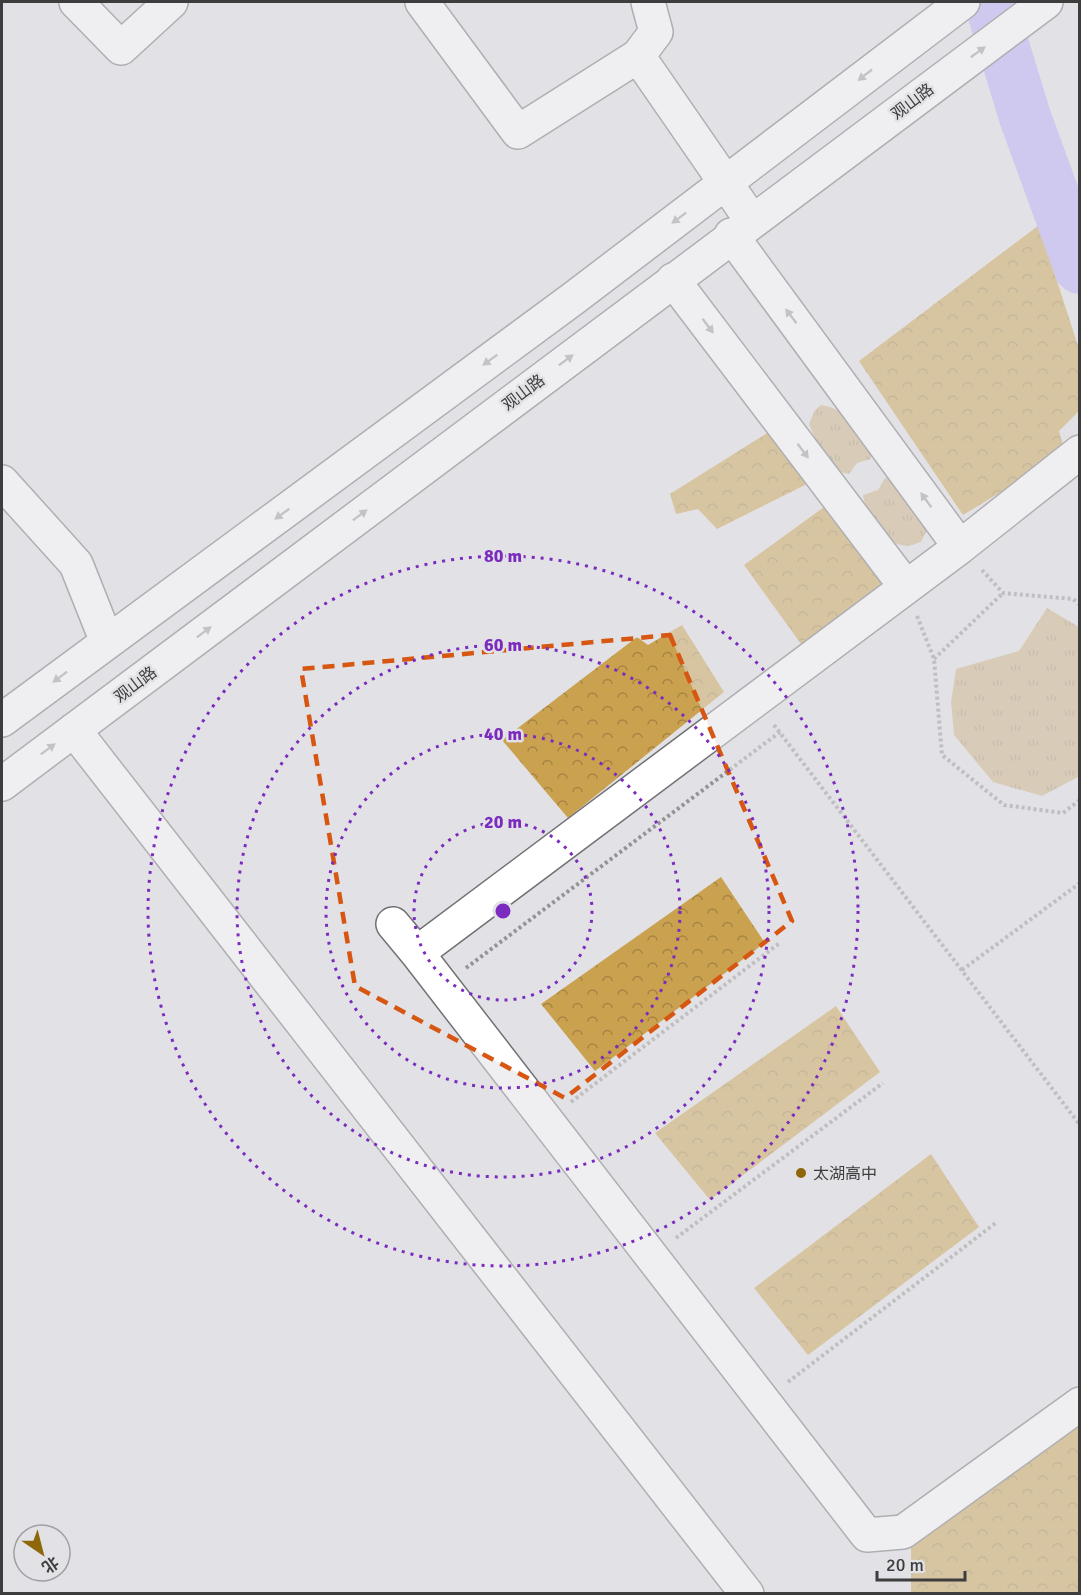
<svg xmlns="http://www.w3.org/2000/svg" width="1081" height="1595" font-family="Signika,'Noto Sans SC',sans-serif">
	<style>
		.grass { fill: url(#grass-tufts) }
		.forest { fill: url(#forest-crowns) }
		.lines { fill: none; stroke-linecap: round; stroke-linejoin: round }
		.river { stroke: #b9acfb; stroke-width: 52 }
		.minor-casing { stroke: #727275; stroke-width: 36 }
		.secondary-casing { stroke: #727275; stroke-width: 36 }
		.path { stroke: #949396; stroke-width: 4; stroke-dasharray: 3 3; stroke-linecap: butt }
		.minor { stroke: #fff; stroke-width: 33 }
		.secondary { stroke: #fff; stroke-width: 33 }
		.oneway { fill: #9e9e9e }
		.marked { fill: none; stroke: #d75611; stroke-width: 4.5; stroke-dasharray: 12 8; stroke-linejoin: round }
		.ring { fill: none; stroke: #7b2cbf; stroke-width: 3; stroke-dasharray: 3 6 }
		.poi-dot { fill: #8d6709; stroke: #e2e1e5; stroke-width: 2 }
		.labels { text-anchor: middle; stroke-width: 5; stroke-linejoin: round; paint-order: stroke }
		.street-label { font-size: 16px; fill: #3d3d3e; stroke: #e2e1e5 }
		.poi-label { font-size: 16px; fill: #3d3d3e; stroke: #e2e1e5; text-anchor: start }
		.centre { fill: #7b2cbf; stroke: #e2e1e5; stroke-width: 3 }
		.ring-label { font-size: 18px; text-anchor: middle; font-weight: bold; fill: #7b2cbf; stroke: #e2e1e5; stroke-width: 5; stroke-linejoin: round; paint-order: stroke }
	</style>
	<defs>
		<pattern id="grass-tufts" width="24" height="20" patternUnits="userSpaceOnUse" patternTransform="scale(1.5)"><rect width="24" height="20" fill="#ccb282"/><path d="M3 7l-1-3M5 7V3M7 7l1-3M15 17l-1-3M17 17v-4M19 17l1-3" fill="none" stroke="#a7926c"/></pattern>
		<pattern id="forest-crowns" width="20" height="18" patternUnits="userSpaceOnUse" patternTransform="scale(1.5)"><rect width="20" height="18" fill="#caa14f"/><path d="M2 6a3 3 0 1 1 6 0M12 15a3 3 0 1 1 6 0" fill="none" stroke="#a58443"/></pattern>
	</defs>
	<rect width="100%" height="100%" fill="#e2e1e5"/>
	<path class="grass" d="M821 405C847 409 872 431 871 459L857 463 849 474 839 472 817 443 809 424 815 410Z
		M885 478 899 479 927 520 926 532 921 542C917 543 911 546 907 546 883 544 866 515 863 495L878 490Z
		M1047 608 1079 627 1080 776 1042 796 993 782 954 735 951 702 956 669 1019 651Z"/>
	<path class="forest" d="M1039 225 1079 349V411L1059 431 1065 453 963 515 859 361Z
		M775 428 813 481 717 529 698 509 676 514 670 494Z
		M831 502 891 585 804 648 744 565Z
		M682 625 724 692 568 818 502 740 637 637 648 645Z
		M721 877 765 943 595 1071 541 1004Z
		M836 1006 880 1072 710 1200 655 1133Z
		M931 1154 979 1227 808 1355 754 1288Z
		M1079 1424V1593H911V1543Z"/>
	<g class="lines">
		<path class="river" d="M990 2 1025 117 1080 268"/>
		<defs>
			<path id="minor" d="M76 2 121 48 171 2
				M422 2 518 132 638 56 752 221
				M638 56 656 32 648 2
				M731 235 960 547
				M673 280 906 587
				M1080 452 960 547 417 953 867 1535 903 1532 1080 1404
				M2 482 76 564 107 642
				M74 730 747 1594
				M393 924 417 953"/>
			<path id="secondary" d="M2 720 574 298 963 2
				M2 784 1046 2"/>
		</defs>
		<use href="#minor" class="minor-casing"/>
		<use href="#secondary" class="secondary-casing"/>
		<path class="path" d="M982 570 1003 593 1073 599 1080 605
			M917 616 934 659 942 755 1004 805 1063 813 1080 800
			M934 659 1003 593
			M774 725 1080 1125
			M466 968 780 732
			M962 970 1080 883
			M571 1102 781 942
			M676 1238 883 1083
			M788 1382 997 1222"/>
		<use href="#minor" class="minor"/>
		<use href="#secondary" class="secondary"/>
	</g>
	<defs><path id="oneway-solid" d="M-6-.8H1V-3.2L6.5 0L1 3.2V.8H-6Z" transform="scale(1.5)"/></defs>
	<g class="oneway">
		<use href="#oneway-solid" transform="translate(978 52) rotate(-36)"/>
		<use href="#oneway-solid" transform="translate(865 75) rotate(142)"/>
		<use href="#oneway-solid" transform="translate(679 218) rotate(143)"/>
		<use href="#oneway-solid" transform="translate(791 316) rotate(-127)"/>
		<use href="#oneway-solid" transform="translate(708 326) rotate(53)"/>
		<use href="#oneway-solid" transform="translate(490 360) rotate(144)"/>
		<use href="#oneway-solid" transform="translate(566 360) rotate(-37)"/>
		<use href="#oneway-solid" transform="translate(803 451) rotate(53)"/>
		<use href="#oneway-solid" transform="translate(926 500) rotate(-126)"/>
		<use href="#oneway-solid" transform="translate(282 514) rotate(144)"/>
		<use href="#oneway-solid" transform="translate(360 515) rotate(-37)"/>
		<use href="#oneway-solid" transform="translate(204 632) rotate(-37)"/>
		<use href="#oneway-solid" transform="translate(60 677) rotate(143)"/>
		<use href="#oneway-solid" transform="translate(48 749) rotate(-37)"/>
	</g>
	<path d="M0 0H1081V1595H0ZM670 635 792 921 565 1098 355 986 301 669Z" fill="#e2e1e5" fill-opacity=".55" fill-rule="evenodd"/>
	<path class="marked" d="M670 635 792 921 565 1098 355 986 301 669Z"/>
	<g class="ring">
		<circle cx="503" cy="911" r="89"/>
		<circle cx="503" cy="911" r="177"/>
		<circle cx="503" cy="911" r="266"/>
		<circle cx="503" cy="911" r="355"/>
	</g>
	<circle class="poi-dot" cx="801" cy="1173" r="6"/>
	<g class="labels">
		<g class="street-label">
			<text transform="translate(912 101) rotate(-37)" y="6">观山路</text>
			<text transform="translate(523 392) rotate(-37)" y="6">观山路</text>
			<text transform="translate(135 684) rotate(-37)" y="6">观山路</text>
		</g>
		<g class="poi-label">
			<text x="813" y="1179">太湖高中</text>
		</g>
	</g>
	<circle cx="503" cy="911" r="9" class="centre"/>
	<g class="ring-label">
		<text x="503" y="562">80 m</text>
		<text x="503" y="651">60 m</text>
		<text x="503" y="740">40 m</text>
		<text x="503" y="828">20 m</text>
	</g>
	<rect width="1081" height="1595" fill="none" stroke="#3d3d3e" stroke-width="6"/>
	<g transform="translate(42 1553) rotate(145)"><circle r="28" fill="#e2e1e5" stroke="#a09fa2" stroke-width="1.5"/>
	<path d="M0-4.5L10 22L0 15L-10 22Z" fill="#8d6709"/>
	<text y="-9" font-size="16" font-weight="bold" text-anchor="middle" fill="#3d3d3e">北</text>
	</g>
	<path d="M877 1571v9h88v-9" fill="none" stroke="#3d3d3e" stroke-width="3"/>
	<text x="886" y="1571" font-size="18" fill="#3d3d3e" stroke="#e2e1e5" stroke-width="4.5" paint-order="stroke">20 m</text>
</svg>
